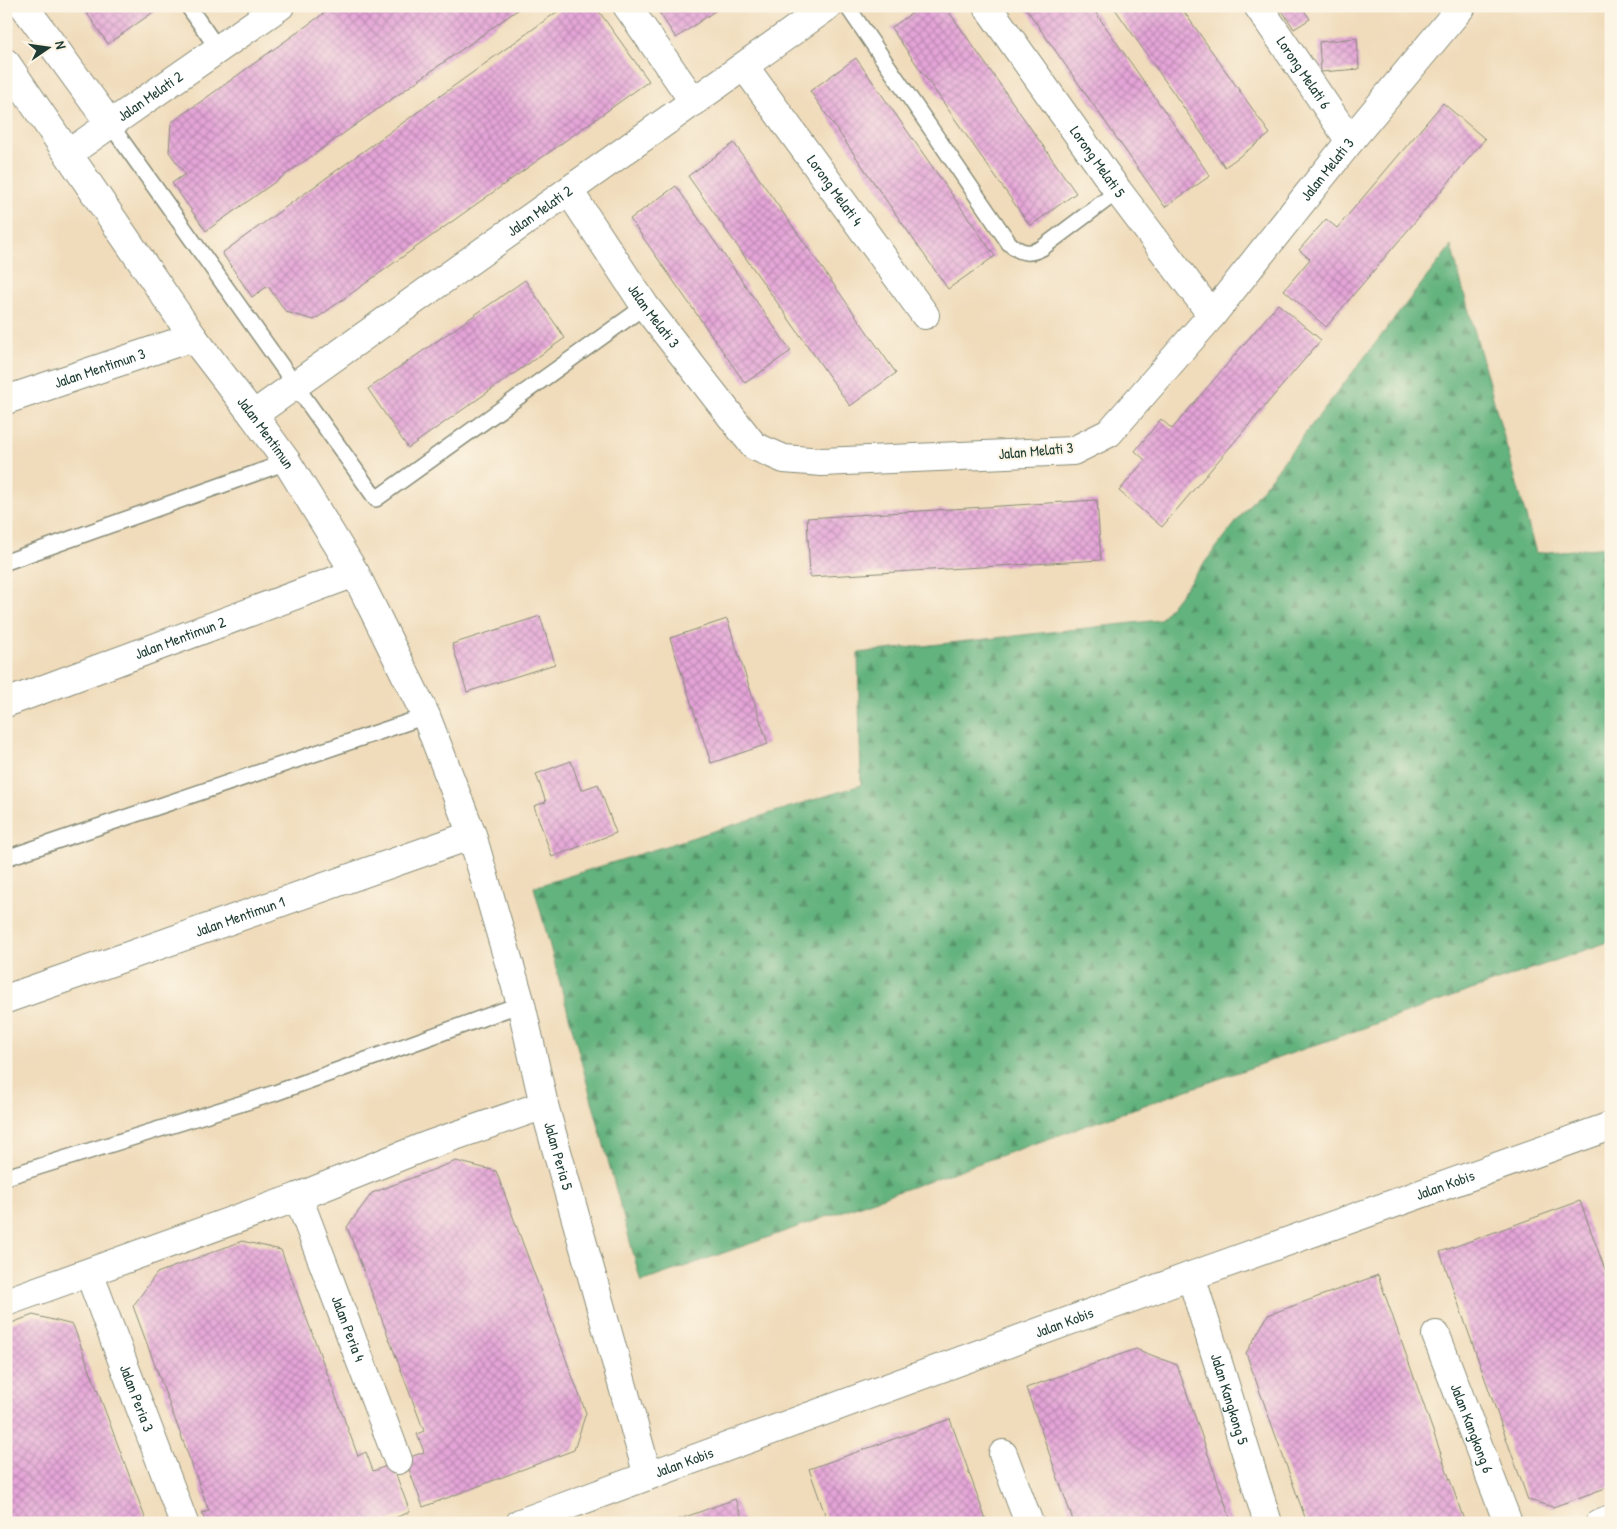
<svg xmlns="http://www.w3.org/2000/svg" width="1617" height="1529" font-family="'Patrick Hand',sans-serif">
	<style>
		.forest { fill: url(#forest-firs); stroke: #427859 }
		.building { fill: url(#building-cross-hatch) }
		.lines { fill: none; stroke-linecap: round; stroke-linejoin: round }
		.service-casing { stroke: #888c78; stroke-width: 18 }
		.minor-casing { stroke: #888c78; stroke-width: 30 }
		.service { stroke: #fff; stroke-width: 15 }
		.minor { stroke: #fff; stroke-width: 28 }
		.labels { text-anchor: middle; stroke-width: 4; stroke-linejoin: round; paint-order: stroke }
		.street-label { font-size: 15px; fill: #1f3d34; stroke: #fcf5e5 }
	</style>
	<defs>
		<pattern id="forest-firs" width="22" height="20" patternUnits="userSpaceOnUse" patternTransform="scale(1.25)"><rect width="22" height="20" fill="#64b37e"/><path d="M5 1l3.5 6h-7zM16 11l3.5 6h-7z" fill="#529368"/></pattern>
		<pattern id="building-cross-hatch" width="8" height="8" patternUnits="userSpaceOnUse" patternTransform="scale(1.25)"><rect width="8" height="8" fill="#e5a4d8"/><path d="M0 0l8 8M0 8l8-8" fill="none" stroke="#b987b0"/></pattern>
	</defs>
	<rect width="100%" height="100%" fill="#fcf5e5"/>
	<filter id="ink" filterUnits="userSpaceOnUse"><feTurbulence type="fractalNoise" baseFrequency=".02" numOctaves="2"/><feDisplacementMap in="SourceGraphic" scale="10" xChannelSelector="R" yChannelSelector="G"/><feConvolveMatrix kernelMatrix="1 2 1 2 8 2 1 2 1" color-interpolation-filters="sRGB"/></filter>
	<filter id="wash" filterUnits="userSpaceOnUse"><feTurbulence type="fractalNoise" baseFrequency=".0096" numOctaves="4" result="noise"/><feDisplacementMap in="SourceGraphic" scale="20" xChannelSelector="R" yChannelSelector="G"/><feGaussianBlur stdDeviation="1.12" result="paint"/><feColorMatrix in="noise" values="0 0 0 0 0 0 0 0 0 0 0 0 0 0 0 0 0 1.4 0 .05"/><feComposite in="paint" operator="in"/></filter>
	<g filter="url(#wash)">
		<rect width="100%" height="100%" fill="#f0dcbb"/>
		<path class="forest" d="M1451 246 1536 553 1611 547V941L641 1282 534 887 861 785 858 653 1160 620Z"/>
		<g id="blocks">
			<path class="building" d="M82 6H162L108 44Z
				M334 6H523L206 231 172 183 185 174 169 152 171 123Z
				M565 6H595L649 81 314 320 286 312 268 286 252 297 222 253Z
				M655 6H722L676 38Z
				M922 6H945L1076 193 1030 226 891 28Z
				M1024 6H1091L1210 176 1165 207Z
				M1113 6H1180L1270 134 1225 167Z
				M1279 6H1301L1310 19 1294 29Z
				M1357 38 1359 69 1321 72 1319 42Z
				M856 58 995 256 948 289 810 91Z
				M1443 103 1485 139 1326 327 1284 290 1310 259 1299 250 1326 219 1337 228Z
				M734 143 896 373 850 406 688 176Z
				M676 186 791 351 745 383 630 219Z
				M525 280 565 338 408 448 368 389Z
				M1278 304 1321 340 1162 527 1119 491 1145 460 1135 451 1161 419 1172 429Z
				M1097 500 1101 560 810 577 807 518Z
				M540 616 555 664 467 692 452 644Z
				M727 619 768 744 711 763 670 638Z
				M571 761 581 790 598 784 616 833 552 857 534 806 546 802 536 774Z
				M456 1161 496 1171 586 1413 574 1450 423 1507 405 1459 424 1452 417 1434 424 1431 347 1227 372 1193Z
				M1580 1201 1611 1286V1486L1553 1507 1528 1500 1440 1252Z
				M242 1241 281 1250 358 1456 366 1452 373 1471 392 1464 410 1512 382 1523H206L202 1513 209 1511 133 1306 157 1273Z
				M1378 1275 1441 1454 1465 1523H1307L1246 1353 1268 1315Z
				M33 1315 73 1325 147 1523H6V1325Z
				M1136 1349 1177 1365 1232 1523H1074L1026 1388Z
				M950 1419 987 1523H828L809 1469Z
				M735 1499 744 1523H669Z"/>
		</g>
	</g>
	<g filter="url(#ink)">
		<use href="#blocks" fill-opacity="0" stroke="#888c78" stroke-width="1"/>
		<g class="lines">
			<defs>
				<path id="service" d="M188 6 218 49
					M847 6 1009 243C1020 253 1029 255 1042 248L1118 191
					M110 124 376 499 645 306
					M6 562 287 462
					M6 858 426 716
					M6 1177 275 1093 521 1004"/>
				<g id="minor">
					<path d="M24 6 110 124"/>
					<path d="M627 6 694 102"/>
					<path id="s1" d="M987 6 1118 191 1212 315"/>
					<path id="s2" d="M1258 6 1350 141"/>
					<path id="s3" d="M6 63 193 337 253 415 287 462 355 573 426 716 472 835 521 1004 544 1105 648 1476"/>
					<path id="s4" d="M744 66 925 315"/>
					<path id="s5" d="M69 153 280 6"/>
					<path id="s6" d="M569 191 645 306 754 446 784 459 822 462 1073 451 1109 433 1212 315 1350 141 1462 6"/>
					<path id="s7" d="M6 400 193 337"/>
					<path id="s8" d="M253 415 828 6"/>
					<path id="s9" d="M6 703 355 573"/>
					<path id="s10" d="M6 999 472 835"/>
					<path id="s11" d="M298 1197 398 1460"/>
					<path id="s12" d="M89 1273 184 1523"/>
					<path id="s13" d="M1191 1276 1268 1523"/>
					<path d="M6 1302 298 1197 426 1146 544 1105"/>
					<path id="s14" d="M1436 1335 1508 1523"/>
					<path d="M1003 1454 1029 1523"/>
					<path id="s15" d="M520 1523 1191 1276 1611 1126"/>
					<path d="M1600 1523 1611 1519"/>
				</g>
			</defs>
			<use href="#service" class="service-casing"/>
			<use href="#minor" class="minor-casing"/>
			<use href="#service" class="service"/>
			<use href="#minor" class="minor"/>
		</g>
	</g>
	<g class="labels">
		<g class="street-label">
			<text dy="5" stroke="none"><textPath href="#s2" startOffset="81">Lorong Melati 6</textPath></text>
			<text dy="5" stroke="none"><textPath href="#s5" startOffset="99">Jalan Melati 2</textPath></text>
			<text dy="5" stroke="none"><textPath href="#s1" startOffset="191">Lorong Melati 5</textPath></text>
			<text dy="5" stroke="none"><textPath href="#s6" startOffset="1020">Jalan Melati 3</textPath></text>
			<text dy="5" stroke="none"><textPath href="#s4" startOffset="154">Lorong Melati 4</textPath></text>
			<text dy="5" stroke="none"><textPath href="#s8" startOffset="352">Jalan Melati 2</textPath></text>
			<text dy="5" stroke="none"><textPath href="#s6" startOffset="151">Jalan Melati 3</textPath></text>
			<text dy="5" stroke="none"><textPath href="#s7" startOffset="99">Jalan Mentimun 3</textPath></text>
			<text dy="5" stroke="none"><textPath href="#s3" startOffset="452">Jalan Mentimun</textPath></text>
			<text transform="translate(1036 451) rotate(-5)" y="5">Jalan Melati 3</text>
			<text dy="5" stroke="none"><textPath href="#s9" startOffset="186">Jalan Mentimun 2</textPath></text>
			<text dy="5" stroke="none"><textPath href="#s10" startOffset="248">Jalan Mentimun 1</textPath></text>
			<text dy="5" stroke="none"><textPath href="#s3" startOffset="1238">Jalan Peria 5</textPath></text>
			<text dy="5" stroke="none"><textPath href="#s15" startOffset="985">Jalan Kobis</textPath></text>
			<text dy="5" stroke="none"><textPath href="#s15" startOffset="580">Jalan Kobis</textPath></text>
			<text dy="5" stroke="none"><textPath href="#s11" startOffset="141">Jalan Peria 4</textPath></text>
			<text dy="5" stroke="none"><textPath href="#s12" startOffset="134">Jalan Peria 3</textPath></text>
			<text dy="5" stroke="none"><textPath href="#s13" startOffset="129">Jalan Kangkong 5</textPath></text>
			<text dy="5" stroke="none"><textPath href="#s14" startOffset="100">Jalan Kangkong 6</textPath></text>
			<text dy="5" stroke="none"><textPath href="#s15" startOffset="175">Jalan Kobis</textPath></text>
		</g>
	</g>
	<rect width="1617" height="1529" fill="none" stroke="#fcf5e5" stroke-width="25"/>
	<g transform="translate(48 48) rotate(77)" stroke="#fcf5e5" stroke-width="4" paint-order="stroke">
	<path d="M0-4L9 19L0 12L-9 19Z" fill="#1f3d34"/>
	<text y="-8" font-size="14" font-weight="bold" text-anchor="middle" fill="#1f3d34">N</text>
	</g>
</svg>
